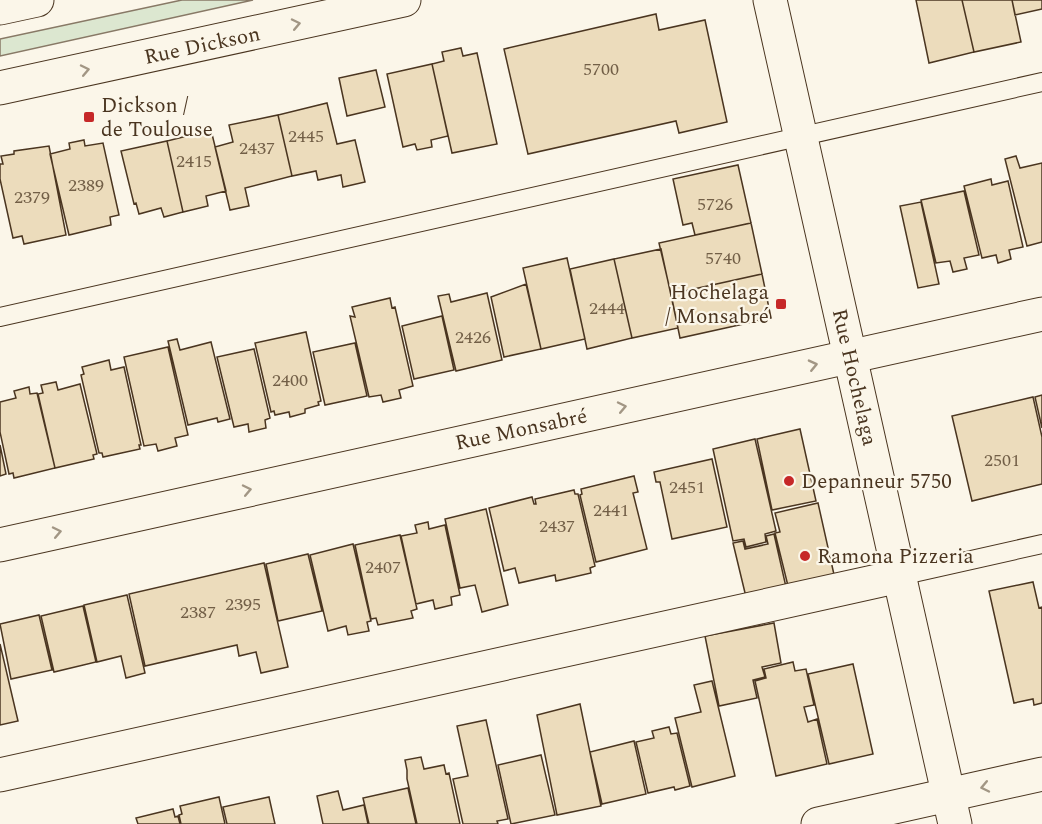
<svg xmlns="http://www.w3.org/2000/svg" width="1042" height="824" font-family="Spectral,serif">
	<style>
		.green { fill: #dce7d0; stroke: #887966; stroke-width: 1.5 }
		.building { fill: #ecdcbc; stroke: #4a3520; stroke-width: 1.5 }
		.lines { fill: none; stroke-linecap: round; stroke-linejoin: round }
		.lane-casing { stroke: #4a3520; stroke-width: 20 }
		.street-casing { stroke: #4a3520; stroke-width: 35 }
		.secondary-casing { stroke: #4a3520; stroke-width: 35 }
		.lane { stroke: #fbf6e9; stroke-width: 18 }
		.street { stroke: #fbf6e9; stroke-width: 33 }
		.secondary { stroke: #fbf6e9; stroke-width: 33 }
		.oneway { stroke: #a29684 }
		.poi-dot { fill: #c62828; stroke: #fbf6e9; stroke-width: 2 }
		.labels { text-anchor: middle; stroke-width: 4.5; stroke-linejoin: round; paint-order: stroke }
		.number-label { font-size: 18px; fill: #725f47 }
		.street-label { font-size: 21px; fill: #4a3520; stroke: #fbf6e9 }
		.poi-label { font-size: 21px; fill: #4a3520; stroke: #fbf6e9; text-anchor: start }
	</style>
	<rect width="100%" height="100%" fill="#fbf6e9"/>
	<path class="green" d="M182 0H253L0 56V39Z"/>
	<path class="building" d="M916 0H962L974 52 929 63Z
		M962 0H1012L1021 42 974 52Z
		M1012 0H1042V9L1015 15Z
		M656 14 659 30 705 20 727 122 679 133 676 121 528 154 504 49Z
		M461 48 463 56 477 53 497 144 452 153 432 64 444 61 442 52Z
		M432 64 448 136 431 140 432 147 417 150 415 144 403 147 387 74Z
		M376 70 385 107 347 116 339 78Z
		M327 103 337 144 355 140 365 182 343 187 341 175 318 180 316 171 292 176 278 115Z
		M278 115 292 176 245 188 249 206 230 210 215 147 233 142 229 125Z
		M211 130 226 191 206 196 208 206 183 212 167 141Z
		M84 140 85 146 103 143 119 215 110 217 111 225 69 235 50 154 70 149 69 143Z
		M167 141 183 212 164 217 161 208 139 214 136 203 134 204 121 151Z
		M49 146 66 235 24 244 22 236 13 238 0 179V164H3L1 156 14 154V151Z
		M1016 156 1020 168 1042 163V242L1027 246 1005 159Z
		M738 165 751 223 695 235 692 223 683 225 673 179Z
		M991 179 992 185 1008 181 1023 247 1009 250 1011 259 998 263 996 255 982 258 964 186Z
		M964 191 979 255 964 258 967 269 953 272 950 261 936 263 921 200Z
		M921 202 939 284 918 288 900 206Z
		M751 223 762 274 671 294 659 243Z
		M661 249 678 328 632 338 614 259Z
		M567 258 585 339 541 349 523 268Z
		M614 259 632 338 587 349 570 269Z
		M762 274 771 318 680 338 671 294Z
		M526 284 541 349 504 357 491 297Z
		M487 293 502 360 456 371 438 296 449 294 451 302Z
		M390 298 392 308 395 307 413 386 399 390 401 398 383 402 381 395 369 397 350 316 355 317 352 307Z
		M442 316 454 370 414 379 402 326Z
		M306 332 321 401 318 402 319 405 305 409V413L290 417 289 412 275 415 274 411 271 412 255 343Z
		M177 339 180 350 211 342 230 419 218 422 217 418 188 425 168 341Z
		M355 343 367 396 325 405 313 352Z
		M168 347 188 435 175 438 177 446 158 451 156 444 144 446 124 357Z
		M254 349 270 418 265 420 266 428 249 432 248 424 234 427 217 357Z
		M109 360 111 370 124 367 141 445H139L140 449 103 457 102 453H99L81 375 84 374 82 367Z
		M56 382 58 390 80 384 97 454 93 455 94 459 55 468 38 394 43 393 41 385Z
		M29 387 30 394 37 393 55 468 14 478 13 473 9 474 0 432V402L16 398 14 391Z
		M1042 395V428L1035 397Z
		M1033 397 1042 437V484L972 501 952 416Z
		M800 429 816 501 772 510 757 439Z
		M755 439 776 531 765 534 766 542 746 547 744 539 733 541 713 449Z
		M0 445 6 474 0 476Z
		M712 459 727 527 672 539 660 482H656L654 472Z
		M634 476 638 492 633 493 647 549 596 562 580 495 582 494 581 489Z
		M574 490 575 494H578L595 566 590 568 591 573 556 581 555 575 519 583 515 568 504 571 489 508 532 497 534 504H536L535 499Z
		M818 503 835 579 789 590 775 533 780 532 775 513Z
		M486 509 508 605 482 612 475 585 460 588 445 519Z
		M428 522 429 529 445 525 460 595 451 597 452 605 435 609 433 600 416 604 401 536 417 533 415 525Z
		M774 534 786 587 746 597 733 543 743 541 745 549 768 544 766 536Z
		M400 535 417 609 411 611 413 618 378 625 376 618 371 619 355 545Z
		M353 544 371 621 367 622 369 631 348 635 346 626 328 631 310 555Z
		M308 554 322 611 278 621 266 564Z
		M264 563 288 667 261 673 256 652 239 656 237 645 145 666 129 594Z
		M1033 582 1039 608 1042 607V703L1034 705 1033 699 1014 703 989 591Z
		M127 595 145 673 126 678 121 656 97 662 84 605Z
		M83 606 96 662 54 672 41 616Z
		M39 615 52 670 11 679 0 624Z
		M774 623 781 663 762 667 765 677 753 680 757 698 719 706 705 636Z
		M0 644 18 721 0 725Z
		M793 662 795 671 806 669 814 705 804 707 808 722 817 719 827 764 776 776 755 681 766 678 764 669Z
		M853 664 873 754 829 764 808 674Z
		M712 681 735 776 692 787 675 718 701 712 694 685Z
		M580 704 601 806 557 815 537 715Z
		M486 720 508 819 497 821 498 824H463L453 779 468 776 457 726Z
		M669 727 671 734 677 733 690 786 675 790 674 787 648 793 636 742 654 738 652 731Z
		M634 741 646 794 602 804 590 752Z
		M541 755 555 815 511 824 498 765Z
		M421 757 424 769 444 765 446 774 449 773 460 824H417L407 779V770L405 760Z
		M408 788 416 824H369L363 798Z
		M338 791 343 810 364 805 368 824H323L317 796Z
		M219 797 225 824H181L179 815 182 814 180 806Z
		M269 797 275 824H227L223 807Z
		M173 809 175 817 178 816 180 824H138L136 818Z"/>
	<g class="lines">
		<defs>
			<path id="lane" d="M0 317 1042 82
				M900 576 1042 544"/>
			<path id="street" d="M0 545 1042 314
				M0 775 900 576
				M818 824 1042 774"/>
			<path id="secondary" d="M770 0 955 824
				M0 8 37 0
				M0 88 404 0"/>
		</defs>
		<use href="#lane" class="lane-casing"/>
		<use href="#street" class="street-casing"/>
		<use href="#secondary" class="secondary-casing"/>
		<use href="#lane" class="lane"/>
		<use href="#street" class="street"/>
		<use href="#secondary" class="secondary"/>
	</g>
	<defs><path id="oneway-chevron" d="M-2-3.5L2.5 0L-2 3.5" fill="none" stroke-width="1.6" stroke-linecap="round" stroke-linejoin="round" transform="scale(1.5)"/></defs>
	<g class="oneway">
		<use href="#oneway-chevron" transform="translate(296 24) rotate(-12)"/>
		<use href="#oneway-chevron" transform="translate(85 70) rotate(-12)"/>
		<use href="#oneway-chevron" transform="translate(813 365) rotate(-13)"/>
		<use href="#oneway-chevron" transform="translate(622 407) rotate(-12)"/>
		<use href="#oneway-chevron" transform="translate(247 490) rotate(-12)"/>
		<use href="#oneway-chevron" transform="translate(57 532) rotate(-12)"/>
		<use href="#oneway-chevron" transform="translate(985 787) rotate(168)"/>
	</g>
	<g class="poi-dot">
		<rect x="83" y="111" width="12" height="12" rx="3"/>
		<rect x="775" y="298" width="12" height="12" rx="3"/>
		<circle cx="789" cy="481" r="6"/>
		<circle cx="805" cy="556" r="6"/>
	</g>
	<g class="labels">
		<g class="number-label">
			<text x="601" y="75">5700</text>
			<text x="306" y="142">2445</text>
			<text x="257" y="154">2437</text>
			<text x="194" y="167">2415</text>
			<text x="86" y="191">2389</text>
			<text x="32" y="203">2379</text>
			<text x="715" y="210">5726</text>
			<text x="723" y="264">5740</text>
			<text x="607" y="314">2444</text>
			<text x="473" y="343">2426</text>
			<text x="290" y="386">2400</text>
			<text x="1002" y="466">2501</text>
			<text x="687" y="493">2451</text>
			<text x="611" y="516">2441</text>
			<text x="557" y="532">2437</text>
			<text x="383" y="573">2407</text>
			<text x="243" y="610">2395</text>
			<text x="198" y="618">2387</text>
		</g>
		<g class="street-label">
			<text transform="translate(202 45) rotate(-12)" y="7">Rue Dickson</text>
			<text transform="translate(855 377) rotate(77)" y="7">Rue Hochelaga</text>
			<text transform="translate(521 429) rotate(-12)" y="7">Rue Monsabré</text>
		</g>
		<g class="poi-label">
			<text x="101" y="112">Dickson /<tspan x="101" dy="24">de Toulouse</tspan></text>
			<text x="769" y="299" text-anchor="end">Hochelaga<tspan x="769" dy="24">/ Monsabré</tspan></text>
			<text x="801" y="488">Depanneur 5750</text>
			<text x="817" y="563">Ramona Pizzeria</text>
		</g>
	</g>
</svg>
